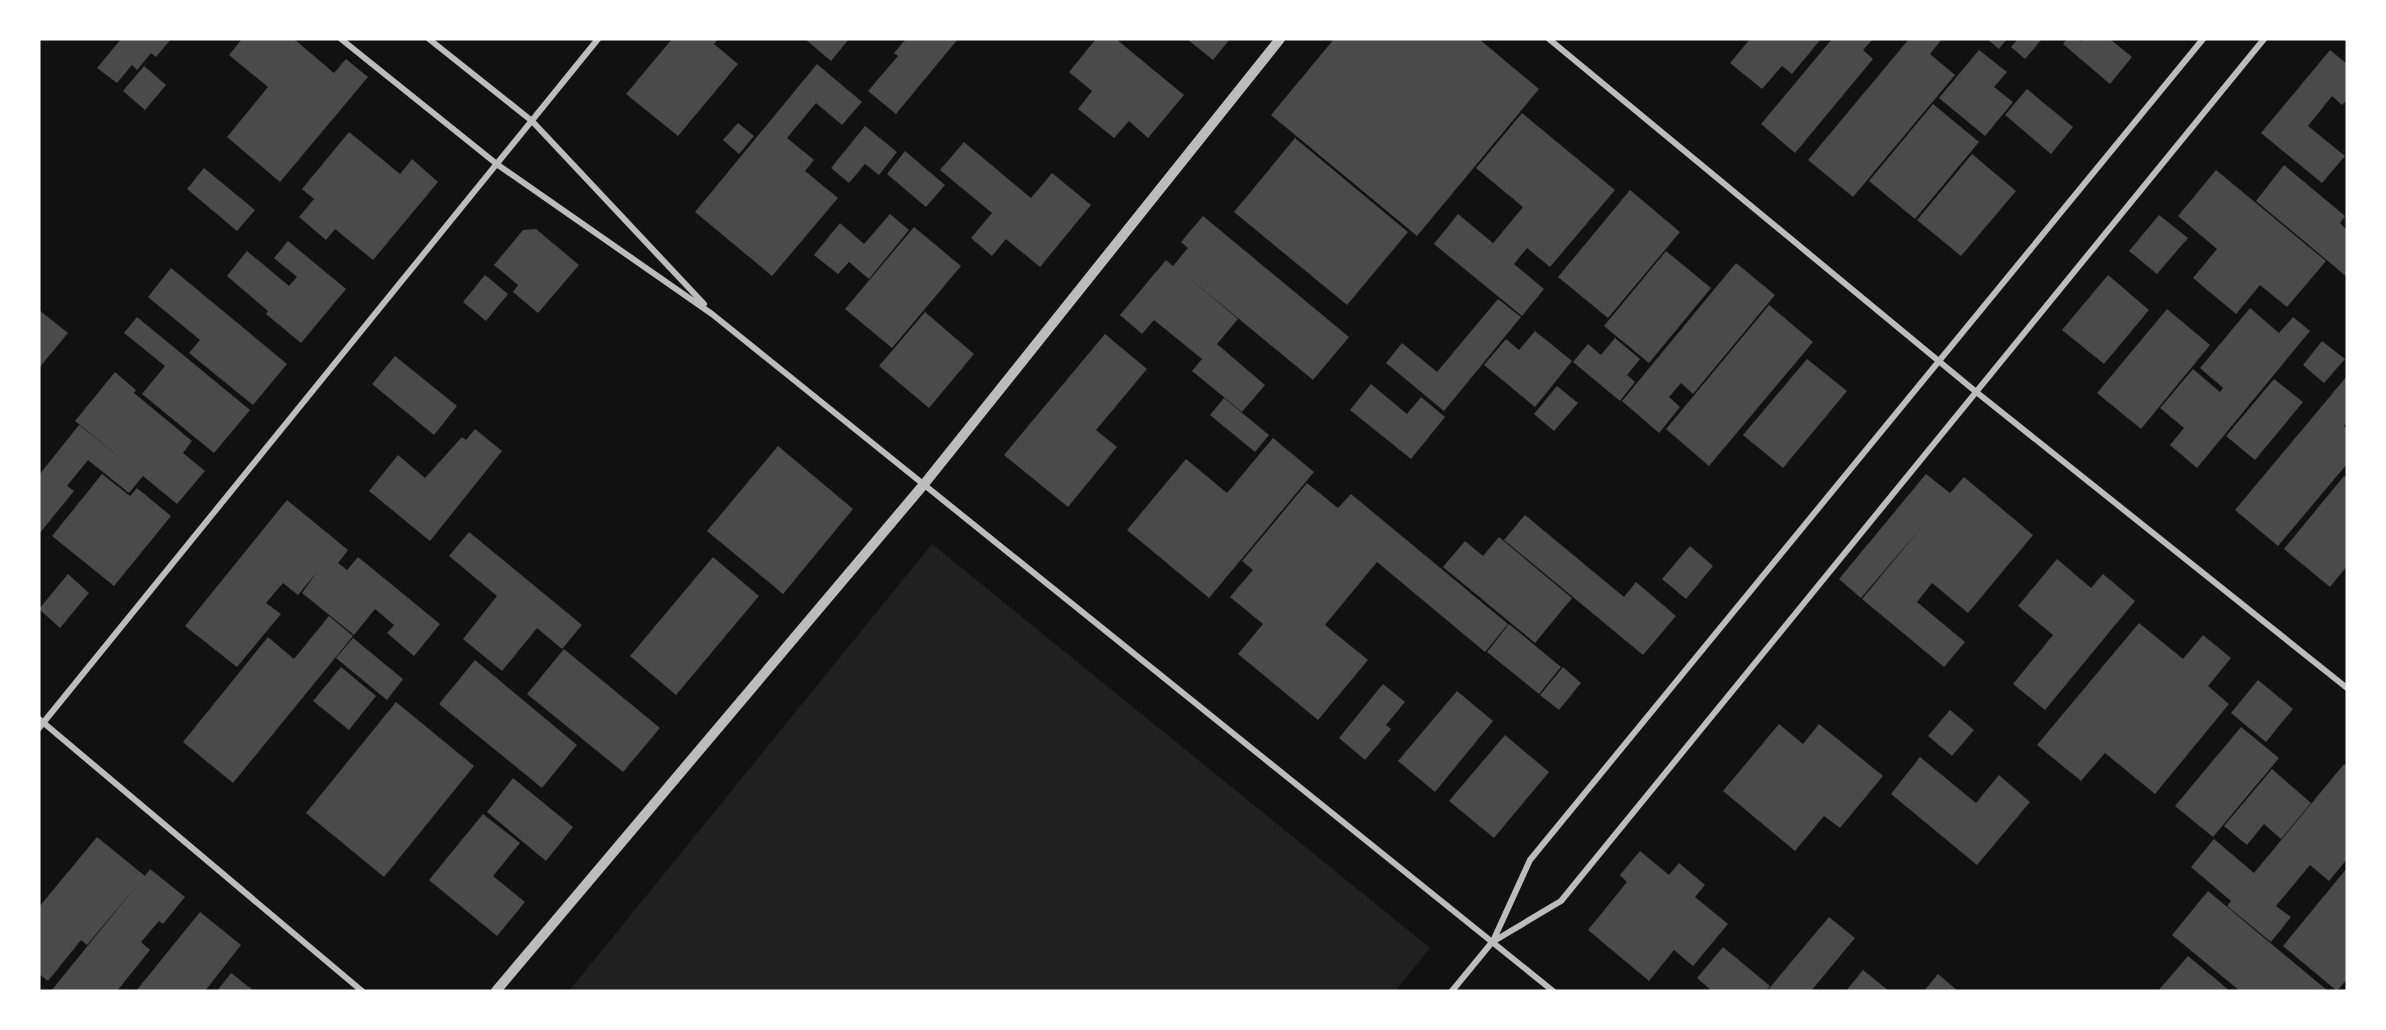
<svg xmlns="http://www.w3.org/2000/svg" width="2386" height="1030" font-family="Helvetica,sans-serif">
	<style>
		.green { fill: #202020 }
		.building { fill: #4a4a4a }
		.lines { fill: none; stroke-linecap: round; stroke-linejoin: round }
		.minor { stroke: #bcbcbc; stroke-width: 6 }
		.tertiary { stroke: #bcbcbc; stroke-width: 10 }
	</style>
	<rect width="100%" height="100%" fill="#111"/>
	<path class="green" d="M932 544 1430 948 1395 991H569Z"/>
	<path class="building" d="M121 39H171L156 57 151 53 137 70 132 65 117 83 97 68Z
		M242 39H294L334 73 346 59 368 77 280 182 227 137 268 87 229 55Z
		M672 39H718L714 44 738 64 678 136 626 94Z
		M805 39H849L831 61Z
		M906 39H958L896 114 868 91 898 56 894 53Z
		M1096 39H1116L1184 95 1148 138 1129 121 1114 138 1078 109 1092 91 1069 72Z
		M1187 39H1230L1213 60Z
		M1334 39H1479L1539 89 1417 236 1271 115Z
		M1750 39H1821L1792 74 1782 66 1762 89 1730 63Z
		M1832 39H1873L1863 50 1873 59 1795 153 1761 124Z
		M1909 39H1942L1930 54 1955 75 1853 197 1808 160Z
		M1987 39H2007L1999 49Z
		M2018 39H2042L2025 59 2011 47Z
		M2067 39H2079L2081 41 2083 39H2110L2132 57 2110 84 2063 44Z
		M1979 50 2007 72 1994 87 2013 102 1985 136 1939 98Z
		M2330 50 2347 64V100L2342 105 2332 96 2308 126 2345 156 2322 183 2261 133Z
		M817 64 862 102 842 125 816 103 787 138 814 160 805 171 838 198 772 276 695 212Z
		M144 66 166 85 145 110 123 91Z
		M2027 89 2073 127 2051 154 2005 115Z
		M1933 104 1979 142 1915 219 1869 181Z
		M1522 113 1615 190 1550 267 1527 248 1514 264 1544 289 1522 316 1434 244 1458 214 1493 243 1485 253 1523 207 1476 168Z
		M738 123 754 136 739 154 723 140Z
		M865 126 897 152 879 175 865 164 849 183 831 168Z
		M349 132 400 174 412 159 438 182 373 260 335 229 326 240 299 217 314 199 302 189Z
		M1295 138 1408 232 1347 305 1234 212Z
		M964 142 1031 198 1052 173 1091 205 1040 267 1006 239 992 256 971 238 992 213 940 170Z
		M905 151 945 185 926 207 887 174Z
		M1972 154 2016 191 1961 256 1917 220Z
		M2284 165 2345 216 2340 223 2347 230V277L2256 201Z
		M204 168 255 210 237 231 187 189Z
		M2216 170 2326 261 2287 307 2260 285 2236 314 2193 278 2217 249 2178 216Z
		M1630 190 1680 232 1608 318 1558 277Z
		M890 214 909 230 869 279 849 262 838 274 814 255 840 223 864 244Z
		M2159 215 2188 238 2157 274 2129 251Z
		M1203 216 1349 337 1313 380 1187 276 1238 319 1217 344 1265 385 1242 412 1192 371 1202 359 1154 320 1142 334 1120 315 1166 260 1173 266 1188 248 1181 242Z
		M914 227 961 266 892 348 845 309Z
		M536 229 579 265 538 313 513 292 518 285 494 265 523 230Z
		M288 241 346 289 301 343 266 314 268 311 227 276 247 251 289 286 297 277 274 258Z
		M1666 251 1711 288 1649 363 1604 326Z
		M1736 263 1775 295 1693 394 1681 383 1669 397 1680 407 1659 433 1622 401Z
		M171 268 287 364 253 405 189 353 200 340 148 297Z
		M485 275 508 294 486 321 463 302Z
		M2108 275 2149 310 2104 364 2062 330Z
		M1498 299 1521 317 1444 411 1386 363 1402 343 1437 372Z
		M1769 305 1813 342 1709 466 1666 429Z
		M2250 308 2279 333 2293 317 2310 331 2197 468 2170 445 2184 428 2160 408 2193 369 2220 392 2223 388 2236 399 2200 368Z
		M2167 309 2210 345 2141 429 2097 393Z
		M39 310 68 333 39 368Z
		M925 312 974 354 929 408 879 366Z
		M137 317 250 410 214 453 142 394 165 366 124 333Z
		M1535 331 1572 361 1535 407 1484 365 1506 339 1519 350Z
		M1105 334 1147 369 1096 430 1117 447 1068 507 1004 455Z
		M1615 338 1640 359 1627 375 1635 382 1620 401 1573 362 1588 344 1601 355Z
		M2322 341 2345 359 2324 383 2303 365Z
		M395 356 457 406 434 435 372 384Z
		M1807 359 1847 391 1783 468 1743 435Z
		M115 372 136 390 134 393 192 441 183 453 205 471 177 504 143 476 129 493 88 460 67 486 74 491 39 534V475L79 425 123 460 75 421Z
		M2347 376V422L2344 426 2347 429V464L2278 546 2235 510Z
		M2274 379 2303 402 2255 460 2226 436Z
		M1371 384 1407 414 1421 397 1445 417 1411 459 1350 410Z
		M1557 386 1578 403 1554 431 1534 414Z
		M1224 398 1269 435 1255 452 1210 415Z
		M475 429 502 451 430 541 369 491 398 455 425 478 462 437 466 440Z
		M1273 438 1314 472 1209 598 1127 530 1186 459 1227 493Z
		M778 446 853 509 783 594 707 531Z
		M102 474 130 496 137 488 171 516 114 586 52 536Z
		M1926 474 1950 493 1964 477 2033 535 1968 613 1932 583 1917 602 1965 642 1944 667 1862 599 1924 524 1861 598 1839 579Z
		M2344 476 2347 478V566L2330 587 2284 549Z
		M1307 483 1338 508 1351 494 1508 624 1485 652 1377 562 1325 625 1368 660 1318 720 1238 654 1263 624 1230 597 1253 570 1242 561Z
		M287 500 348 550 338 563 347 570 358 557 440 624 414 656 387 633 394 625 375 609 354 635 302 593 317 572 298 595 283 583 266 603 281 614 237 667 185 626Z
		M1525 515 1624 597 1636 582 1676 616 1643 655 1504 540Z
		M469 532 582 625 562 649 537 628 502 671 463 639 497 596 449 556Z
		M1499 537 1572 598 1535 643 1443 567 1465 541 1483 556Z
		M1690 546 1713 566 1686 599 1662 579Z
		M713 557 759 596 676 695 630 656Z
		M2057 559 2091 588 2103 574 2135 601 2045 710 2013 684 2053 635 2018 606Z
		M68 574 89 593 60 628 39 609Z
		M329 616 353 636 233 783 183 742 268 637 294 659Z
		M2139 623 2183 659 2203 635 2231 658 2208 686 2229 704 2155 794 2105 753 2081 781 2037 745Z
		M1509 624 1561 667 1539 694 1487 652Z
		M353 638 403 679 387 700 336 658Z
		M564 649 660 728 623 772 527 694Z
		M475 660 577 745 542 788 439 704Z
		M341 667 376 696 349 730 313 701Z
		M1563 667 1581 683 1559 710 1540 695Z
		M2258 680 2293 709 2266 742 2231 713Z
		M1383 684 1405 702 1386 725 1391 729 1365 760 1339 738Z
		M1457 691 1493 721 1435 792 1398 761Z
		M396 702 474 766 384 877 306 813Z
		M1950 710 1974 730 1952 756 1928 736Z
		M1779 724 1803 744 1819 724 1883 776 1840 828 1824 816 1795 851 1723 791Z
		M2241 727 2279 758 2213 837 2175 806Z
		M1505 735 1549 772 1494 838 1449 801Z
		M1920 757 1976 803 1999 775 2030 802 1977 865 1891 794Z
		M2344 764 2347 767V859L2329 881 2310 865 2276 906 2291 917 2271 942 2227 906 2231 901 2191 867 2214 839 2254 873Z
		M2272 769 2311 803 2281 839 2264 824 2247 845 2224 826Z
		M513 778 573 827 546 861 487 812Z
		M483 814 520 843 493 876 525 902 497 936 429 880Z
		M97 837 145 876 150 869 185 897 163 924 159 921 141 942 150 950 117 991H51L137 885 87 945 81 940 48 981 39 974V907Z
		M1640 851 1669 875 1679 863 1705 885 1695 897 1728 924 1693 966 1674 950 1649 981 1588 930 1627 882 1620 875Z
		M2347 868V979L2337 991 2283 946Z
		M2208 891 2328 991H2240L2172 935Z
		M200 912 241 945 205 991H136Z
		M1829 917 1855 938 1811 991H1767Z
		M1723 947 1770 986 1766 991H1712L1697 978Z
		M2188 956 2230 991H2158Z
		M1863 970 1889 991H1846Z
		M231 973 254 991H217Z
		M1938 974 1958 991H1924Z"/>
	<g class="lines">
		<path class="minor" d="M341 39 498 165 712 314 1553 991
			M429 39 532 121 704 304
			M1549 39 1975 391 2347 688
			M39 719 362 991
			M39 728 598 39
			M1494 941 1561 901 2264 39
			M1452 991 1493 941 1530 860 2203 39"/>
		<path class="tertiary" d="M496 991 925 483 1280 39"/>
	</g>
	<rect width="2386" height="1030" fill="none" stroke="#ffffff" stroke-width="81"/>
</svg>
